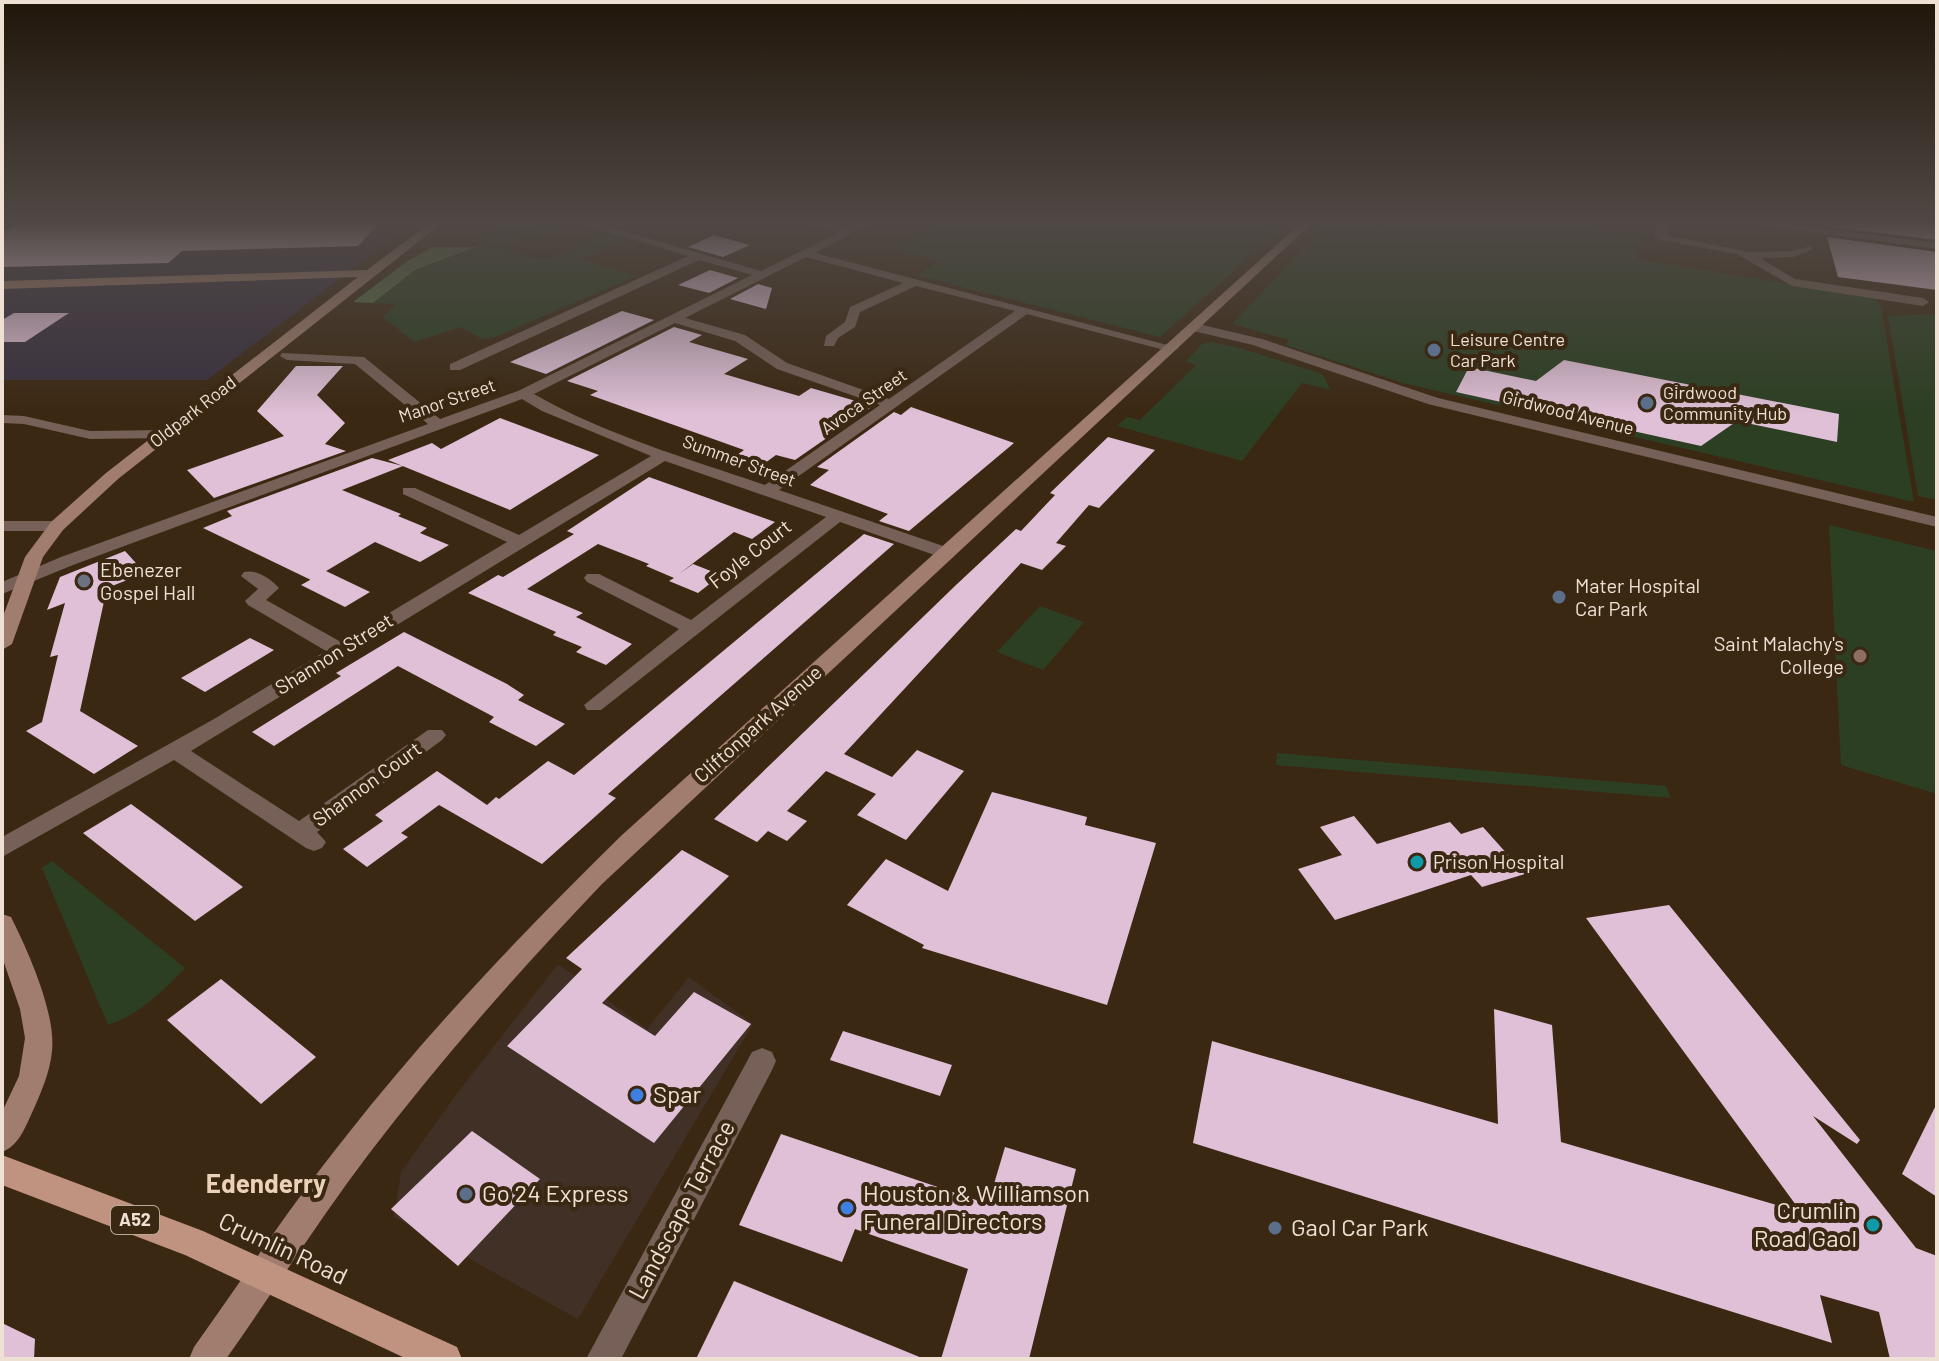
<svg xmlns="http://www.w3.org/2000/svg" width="1939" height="1361" font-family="Barlow,sans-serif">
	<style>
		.commercial { fill: #403025 }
		.industrial { fill: #39303f }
		.green { fill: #2c3f23 }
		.forest { fill: #536f45 }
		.building { fill: #dfc0d6 }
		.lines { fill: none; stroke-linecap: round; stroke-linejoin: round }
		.street { fill: #766057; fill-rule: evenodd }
		.secondary { fill: #a07d6e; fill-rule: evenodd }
		.primary { fill: #c09380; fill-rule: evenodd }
		.service-dot { fill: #5c6f8a; stroke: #3b2812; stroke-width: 3 }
		.worship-dot { fill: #6b7280; stroke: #3b2812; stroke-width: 3 }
		.education-dot { fill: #8d6e63; stroke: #3b2812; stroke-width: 3 }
		.culture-dot { fill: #0f9aa8; stroke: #3b2812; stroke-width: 3 }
		.shop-dot { fill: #3f7fe0; stroke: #3b2812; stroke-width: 3 }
		.labels { text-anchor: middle; stroke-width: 8; stroke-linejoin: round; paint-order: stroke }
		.far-poi-label { font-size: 18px; fill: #eee1d4; stroke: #3b2812; text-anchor: start }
		.far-street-label { font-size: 18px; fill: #eee1d4; stroke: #3b2812 }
		.shield { fill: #3b2812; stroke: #b8aa9a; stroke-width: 2 }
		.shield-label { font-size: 18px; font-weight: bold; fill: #eee1d4 }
		.street-label { font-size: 20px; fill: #eee1d4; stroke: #3b2812 }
		.poi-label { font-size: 20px; fill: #eee1d4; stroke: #3b2812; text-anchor: start }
		.near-poi-label { font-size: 24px; fill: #eee1d4; stroke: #3b2812; text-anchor: start }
		.near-street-label { font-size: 24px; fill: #eee1d4; stroke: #3b2812 }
		.near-neighbourhood-label { font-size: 26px; font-weight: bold; fill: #ead1b7; stroke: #3b2812 }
	</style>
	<rect width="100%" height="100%" fill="#3b2812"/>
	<path class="commercial" d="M558 964 647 1029 689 977 753 1024 578 1319 394 1217 401 1172 458 1092Z"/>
	<path class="industrial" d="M2 223H409L401 232 207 380H2Z"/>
	<path class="green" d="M504 223H558L515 240 506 250 531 258 549 259 605 235 623 240 581 259 636 276 493 338 482 339 461 327 414 342 383 317 396 304 373 303 416 270 473 249Z
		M947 223H1234L1277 232 1160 337 916 275 940 261 897 250Z
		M1328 223 1388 232 1397 223H1543L1638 236 1636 259 1875 298 1881 307 1914 502 1407 384 1285 345 1289 340 1232 324Z
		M1937 314V500L1918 496 1888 316Z
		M1212 342 1243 349 1322 374 1331 390 1302 383 1242 461 1117 426 1127 417 1140 420 1196 365 1186 361 1202 344Z
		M1829 525 1937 551V794L1841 765Z
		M1040 606 1084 622 1043 670 997 652Z
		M1277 753 1666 786 1671 798 1276 765Z
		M52 861 185 968C162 992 140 1014 108 1025L42 868Z"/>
	<path class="forest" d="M433 247H476L415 270 373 303 353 302 409 260Z"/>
	<path class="building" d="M73 223H379L358 246 182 251 168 263 2 267V233L16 225Z
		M1823 223H1937V240L1824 226Z
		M714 235 750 245 723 257 688 247Z
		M1827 237 1937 252V290L1838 277Z
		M710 270 738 278 709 293 678 285Z
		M758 284 772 288 766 309 730 299Z
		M622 311 654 320 546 374 510 362Z
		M14 313H69L25 342H2V320Z
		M674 327 702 335 689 342 748 359 724 374 799 396 811 388 873 406 795 460 776 455 761 466 734 457 744 450 590 395 598 391 567 381Z
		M1564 360 1839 414 1837 442 1737 421 1701 446 1456 392 1469 367 1536 381Z
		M296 366H343L317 395 345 423 325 444 346 451 214 498 187 470 284 436 257 411Z
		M911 407 1014 443 909 531 879 521 888 514 810 485 829 470 817 467 894 412 901 415Z
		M500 418 599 455 510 510 388 460 432 443 441 449Z
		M1108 437 1155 450 1099 508 1089 505 1056 543 1066 546 1042 570 1021 563 844 754 892 777 917 750 964 771 906 840 857 815 876 794 826 771 787 811 807 821 787 841 768 831 757 842 714 819 956 585 1016 529 1021 531 1055 495 1050 493Z
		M372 458 403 466 342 490 401 514 398 516 427 528 420 533 449 545 420 562 375 542 311 580 203 528 232 516 227 511Z
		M649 477 775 522 752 539 734 532 679 574 693 564 721 575 698 593 669 581 674 578 646 566 649 564 598 544 527 589 583 613 576 617 632 644 606 665 576 652 582 647 553 635 556 632 468 593 498 575 503 577 574 534 567 531Z
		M864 534 894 544 608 794 616 798 542 864 439 805 401 833 408 837 367 867 343 849 383 821 375 815 437 771 487 805 496 797 499 799 548 761 574 775Z
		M125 551 145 573 107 588 80 711 138 746 94 774 26 731 42 722 58 655 50 657 65 603 47 610 60 577Z
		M326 571 370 592 345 607 301 585Z
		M404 632 507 684 524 695 518 700 565 724 536 746 489 722 494 717 398 666 274 746 252 732 341 676 336 673Z
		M250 638 274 650 205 692 181 678Z
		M992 792 1087 817 1085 825 1156 843 1107 1005 922 948 924 945 847 905 886 859 948 891Z
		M131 804 157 823 243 887 195 921 83 833Z
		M1354 816 1377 844 1450 822 1461 834 1483 827 1525 874 1482 887 1471 875 1335 920 1298 869 1342 855 1320 827Z
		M682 850 729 876 602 1003 655 1036 694 992 751 1024 654 1143 507 1046 582 969 566 958Z
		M1669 905 1860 1140 1857 1144 1813 1116 1916 1248 1937 1256V1359H1890L1879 1312 1820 1295 1832 1343 1193 1143 1212 1041 1498 1124 1494 1009 1552 1025 1561 1142 1801 1212 1586 918Z
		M221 979 316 1057 261 1104 167 1020Z
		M843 1031 952 1065 940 1096 830 1060Z
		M1937 1103V1197L1902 1174Z
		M472 1131 540 1179 458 1266 391 1209Z
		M781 1134 988 1204 1005 1147 1076 1169 1029 1359H941L968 1269 855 1229 842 1262 739 1225Z
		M734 1281 922 1358V1359H696Z
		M2 1323 35 1339 34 1359H2Z"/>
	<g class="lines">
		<path class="street" d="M579 223H596L761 271 838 233 809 223H827L847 228 857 223H871L815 253 1179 348 1172 352 1027 314 779 490 952 549 955 553 952 557H940L840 522 601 710H587L584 705 679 629 587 582 584 578 587 574H599L691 620 826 517 665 461 191 751 299 821 428 730H442L446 735 442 740 317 832 326 842 322 848 314 851 306 848 174 760 2 857V837L214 719 326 651 248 605 245 601 258 589 241 576 244 572C256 569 271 579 279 588L266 600 341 642 507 542 403 494V488H415L519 535 651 456 542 411 522 399 73 565 2 594V582L61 557 428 424 355 364 287 360 280 356 282 353 364 357 440 419 518 391 752 275 699 260 460 370H450V364L688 256ZM806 257 903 283 850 307 845 322 826 336 824 346H834L838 338 855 327 860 312 916 286 1015 311 889 399 787 363 745 335 685 318ZM675 323 735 341 777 369 880 405 765 485C689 459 603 434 534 394Z
			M1657 223H1667L1666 235 1749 252 1791 251 1812 246V250L1793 257 1760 258 1795 279 1923 298 1929 302 1923 306 1792 286 1737 254 1659 240 1654 235Z
			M1747 223H1779L1937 243V249Z
			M1194 323 1262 339 1438 398 1937 517V527L1428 404 1253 345 1189 330 1188 327Z
			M2 415 24 416 90 431 166 430 173 434 166 438 90 439 24 424 2 423Z
			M2 521H57L65 526 57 531H2Z
			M762 1048 772 1052 776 1061 772 1070 621 1359H586L752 1052Z"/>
		<path class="secondary" d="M430 223H442L118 479 63 530 43 557 12 644 2 650V619L25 557 51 522 106 473 358 277 2 289V281L367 270Z
			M1301 223H1312L602 884C520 970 441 1059 368 1155 318 1221 274 1291 226 1359H189L194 1347C245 1276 292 1203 347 1135 431 1028 525 930 622 835Z
			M2 914 11 917C28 951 56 1013 52 1051 50 1073 40 1095 31 1115 24 1130 18 1146 2 1152V1112L19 1076 25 1038 20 1009 2 957Z"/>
		<path class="primary" d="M2 1155 203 1231 457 1347 462 1359H407L185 1255 2 1185Z"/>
	</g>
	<linearGradient id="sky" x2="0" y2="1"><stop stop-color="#20160a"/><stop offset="0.54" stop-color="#4f4844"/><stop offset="1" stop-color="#4f4844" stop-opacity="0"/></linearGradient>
	<rect width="1939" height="414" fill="url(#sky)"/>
	<g class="service-dot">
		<circle cx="1434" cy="350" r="8"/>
		<circle cx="1647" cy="403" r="8"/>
		<circle cx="1559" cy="597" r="8"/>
		<circle cx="466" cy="1194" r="8"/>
		<circle cx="1275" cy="1228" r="8"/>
	</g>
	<circle class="worship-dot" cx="84" cy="581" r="8"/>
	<circle class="education-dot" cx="1860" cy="656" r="8"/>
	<g class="culture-dot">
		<circle cx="1417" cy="862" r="8"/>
		<circle cx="1873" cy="1225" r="8"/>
	</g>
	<g class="shop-dot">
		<circle cx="637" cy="1095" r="8"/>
		<circle cx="847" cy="1208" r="8"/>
	</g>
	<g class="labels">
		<g class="far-poi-label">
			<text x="1450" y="346">Leisure Centre<tspan x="1450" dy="21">Car Park</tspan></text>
			<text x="1663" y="399">Girdwood<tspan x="1663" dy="21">Community Hub</tspan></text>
		</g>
		<g class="far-street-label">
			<text transform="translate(447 401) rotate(-19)" y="6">Manor Street</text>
			<text transform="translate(864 402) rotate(-35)" y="6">Avoca Street</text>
			<text transform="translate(193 412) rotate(-38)" y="6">Oldpark Road</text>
			<text transform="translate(1568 413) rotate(14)" y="6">Girdwood Avenue</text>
			<text transform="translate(739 461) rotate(20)" y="6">Summer Street</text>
		</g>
		<rect class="shield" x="111" y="1206" width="48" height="28" rx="6"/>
		<g class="shield-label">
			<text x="135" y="1226">A52</text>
		</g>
		<g class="street-label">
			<text transform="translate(750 554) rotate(-38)" y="7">Foyle Court</text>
			<text transform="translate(334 654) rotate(-32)" y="7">Shannon Street</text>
			<text transform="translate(758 724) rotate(-42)" y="7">Cliftonpark Avenue</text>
			<text transform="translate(367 784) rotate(-36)" y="7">Shannon Court</text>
		</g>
		<g class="poi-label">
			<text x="100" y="577">Ebenezer<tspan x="100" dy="23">Gospel Hall</tspan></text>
			<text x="1575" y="593">Mater Hospital<tspan x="1575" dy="23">Car Park</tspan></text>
			<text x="1844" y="651" text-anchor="end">Saint Malachy's<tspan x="1844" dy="23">College</tspan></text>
			<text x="1433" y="869">Prison Hospital</text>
		</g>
		<g class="near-poi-label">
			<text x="653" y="1103">Spar</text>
			<text x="482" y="1202">Go 24 Express</text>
			<text x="863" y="1202">Houston &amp; Williamson<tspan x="863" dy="28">Funeral Directors</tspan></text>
			<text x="1857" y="1219" text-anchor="end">Crumlin<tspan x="1857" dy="28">Road Gaol</tspan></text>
			<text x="1291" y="1236">Gaol Car Park</text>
		</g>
		<g class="near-street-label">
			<text transform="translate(682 1210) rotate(-62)" y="8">Landscape Terrace</text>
			<text transform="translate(283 1249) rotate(25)" y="8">Crumlin Road</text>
		</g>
		<g class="near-neighbourhood-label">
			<text x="266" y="1193">Edenderry</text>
		</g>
	</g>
	<rect width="1939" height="1361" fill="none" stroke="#eee1d4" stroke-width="8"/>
</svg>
